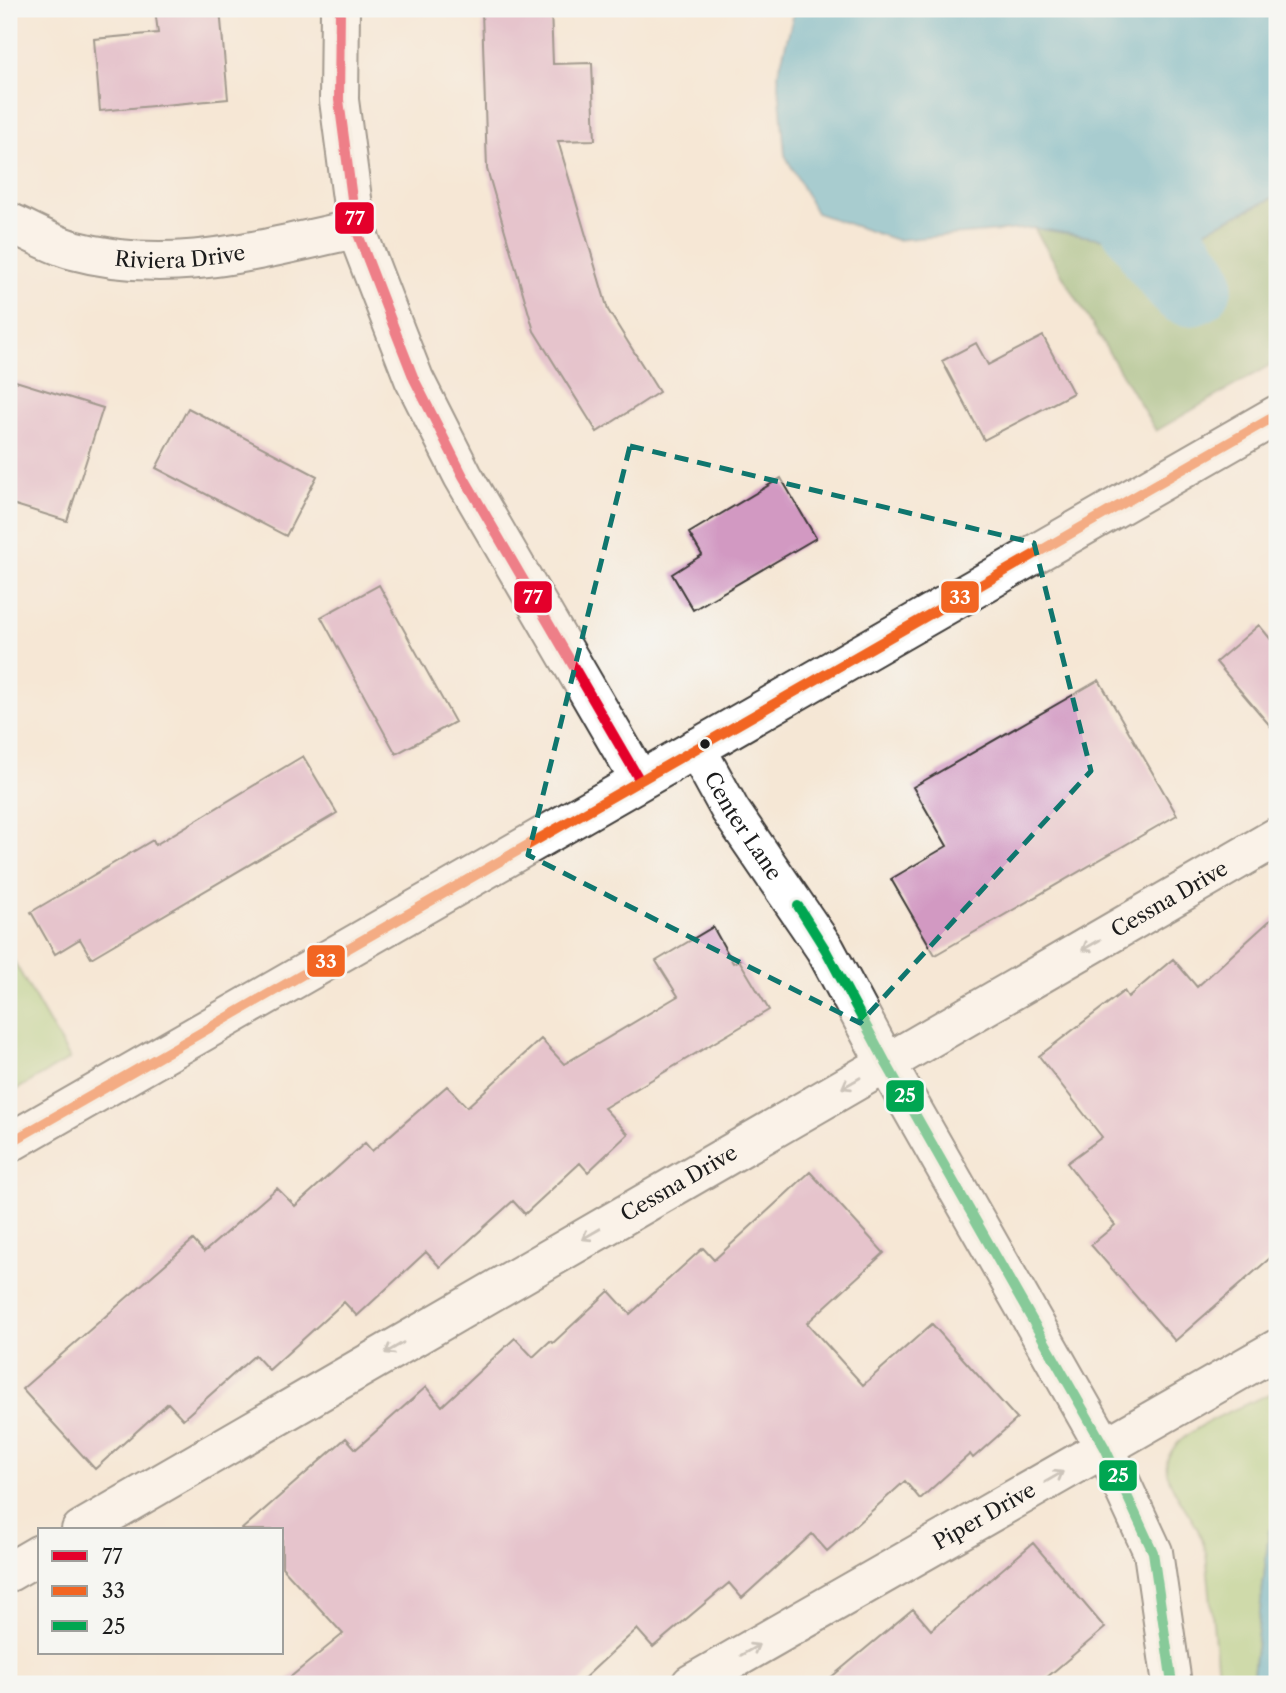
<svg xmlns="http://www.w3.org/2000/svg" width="1286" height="1693" font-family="'Libre Caslon Text',serif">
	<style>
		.green { fill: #9fca76; stroke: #5e7349; stroke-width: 2 }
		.forest { fill: #7fae67; stroke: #4e6542; stroke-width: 2 }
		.water { fill: #49abc8; stroke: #326472; stroke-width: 2 }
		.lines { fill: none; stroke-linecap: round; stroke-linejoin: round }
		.river { stroke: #49abc8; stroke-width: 88 }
		.building { fill: #d299c2 }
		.minor-casing { stroke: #3d3a38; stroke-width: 42 }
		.tertiary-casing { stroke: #3d3a38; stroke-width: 42 }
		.minor { stroke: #fff; stroke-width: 38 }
		.tertiary { stroke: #fff; stroke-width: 38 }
		.bus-1-casing { stroke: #f6f6f2; stroke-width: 16 }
		.bus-2-casing { stroke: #f6f6f2; stroke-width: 16 }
		.bus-3-casing { stroke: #f6f6f2; stroke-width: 16 }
		.bus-1 { stroke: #e4002b; stroke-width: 10 }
		.bus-2 { stroke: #f26522; stroke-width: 10 }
		.bus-3 { stroke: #00a651; stroke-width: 10 }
		.oneway { stroke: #999 }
		.marked { fill: none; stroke: #0f766e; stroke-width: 5; stroke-dasharray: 14 9; stroke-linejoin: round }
		.bus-dot { fill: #1c1c1c; stroke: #f6f6f2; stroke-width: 2.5 }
		.labels { text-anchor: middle; stroke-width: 7; stroke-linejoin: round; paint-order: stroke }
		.street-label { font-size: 21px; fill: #1c1c1c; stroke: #f6f6f2 }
		.line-badge { stroke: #f6f6f2; stroke-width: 2.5 }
		.badge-label { font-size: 19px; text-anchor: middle; font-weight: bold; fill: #fff }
	</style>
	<rect width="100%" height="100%" fill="#f6f6f2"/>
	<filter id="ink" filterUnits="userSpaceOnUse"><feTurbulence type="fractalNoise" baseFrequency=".0143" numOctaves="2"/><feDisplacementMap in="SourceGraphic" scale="14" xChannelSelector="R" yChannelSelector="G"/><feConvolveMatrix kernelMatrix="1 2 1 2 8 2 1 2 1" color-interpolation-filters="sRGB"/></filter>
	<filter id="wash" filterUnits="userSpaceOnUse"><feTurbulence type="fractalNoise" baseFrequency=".00686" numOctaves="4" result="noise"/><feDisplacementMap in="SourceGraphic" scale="28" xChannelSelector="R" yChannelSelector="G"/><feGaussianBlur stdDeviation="1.57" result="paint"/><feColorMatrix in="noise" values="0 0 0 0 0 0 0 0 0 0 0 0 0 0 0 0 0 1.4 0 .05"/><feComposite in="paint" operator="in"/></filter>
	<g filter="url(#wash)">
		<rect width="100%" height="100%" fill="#f5e7d5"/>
		<path class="green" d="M9 953 70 1059 9 1094Z
			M1277 1390V1519L1269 1532 1252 1684H1219L1206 1553C1199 1520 1178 1505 1168 1476 1153 1433 1249 1406 1277 1390Z"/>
		<path class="forest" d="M1277 196V361L1156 431 1034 228 1161 248 1173 246Z"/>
		<path class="water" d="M795 9H1277V196L1172 246 1161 248 1034 228 896 240 816 213 785 155 778 74Z
			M1277 1519V1684H1252L1269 1531Z"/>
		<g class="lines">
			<path class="river" d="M987 9 1189 282 1161 248"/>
		</g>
		<g id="blocks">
			<path class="building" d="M155 9H220L228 99 100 111 94 39 158 33Z
				M551 9 553 64 592 63 595 140 558 141 608 310 659 392 597 432 534 331 487 169 482 11Z
				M1043 336 1073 393 984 440 942 361 976 343 988 365Z
				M9 379 103 408 67 521 9 503Z
				M188 408 317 476 286 536 156 468Z
				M781 478 816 538 693 610 672 574 702 555 689 533Z
				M379 585 455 722 396 754 321 617Z
				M1259 625 1277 647V734L1216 662Z
				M1099 680 1177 815 935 955 891 879 947 846 913 787Z
				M303 756 337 813 91 958 80 939 55 954 31 912 153 840 155 845Z
				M1277 914V1252L1175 1341 1091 1245 1115 1225 1067 1163 1102 1137 1039 1056 1124 991 1128 997 1173 959 1197 987Z
				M713 927 733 963 739 960 769 1010 604 1108 628 1134 588 1172 580 1163 525 1214 513 1201 440 1267 426 1252 357 1316 344 1302 269 1370 255 1355 183 1419 168 1403 95 1469 22 1389 193 1240 204 1252 277 1188 295 1206 365 1143 372 1151 447 1086 467 1107 541 1039 564 1064 678 996 656 961Z
				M810 1172 884 1253 807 1323 863 1385 932 1324 1017 1419 973 1458 970 1454 920 1499 905 1481 827 1551 812 1534 742 1598 729 1583 653 1647 637 1629 578 1684H282L343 1634 282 1567V1530H241L346 1438 356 1449 426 1387 442 1406 515 1338 533 1357 550 1341 553 1343 609 1291 630 1314 703 1248 714 1260Z
				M1033 1543 1105 1628 1039 1684H823L913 1609 931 1630Z"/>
		</g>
	</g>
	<g filter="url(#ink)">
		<use href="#blocks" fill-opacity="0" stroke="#3d3a38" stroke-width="2"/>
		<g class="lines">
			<defs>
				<g id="minor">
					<path d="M340 9 339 100 356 229 396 333 414 379 463 476 639 779"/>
					<path id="s1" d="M9 222C29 231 51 244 73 250 171 277 260 249 356 229"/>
					<path id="s2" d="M696 748 730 810 825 949 886 1063 1105 1448 1153 1552 1172 1684"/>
					<path id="s3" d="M81 1530 1277 837"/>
					<path d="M9 1572 40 1554"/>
					<path id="s4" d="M691 1684 1277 1349"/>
				</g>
				<path id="tertiary" d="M9 1143 1277 415"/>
			</defs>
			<use href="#minor" class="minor-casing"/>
			<use href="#tertiary" class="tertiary-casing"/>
			<use href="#minor" class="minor"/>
			<use href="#tertiary" class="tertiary"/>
			<defs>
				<path id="bus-1" d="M340 9 339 100 356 229 396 333 414 379 463 476 639 779"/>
				<path id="bus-2" d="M9 1143 1277 415"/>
				<path id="bus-3" d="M798 906 825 949 886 1063 1105 1448 1153 1552 1172 1684"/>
			</defs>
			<use href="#bus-1" class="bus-1-casing"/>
			<use href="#bus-2" class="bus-2-casing"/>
			<use href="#bus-3" class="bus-3-casing"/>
			<use href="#bus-1" class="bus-1"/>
			<use href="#bus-2" class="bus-2"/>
			<use href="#bus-3" class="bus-3"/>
		</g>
		<defs><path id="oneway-shaft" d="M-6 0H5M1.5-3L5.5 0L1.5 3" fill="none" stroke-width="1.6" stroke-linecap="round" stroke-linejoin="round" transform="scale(1.75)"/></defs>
		<g class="oneway">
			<use href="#oneway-shaft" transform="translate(1091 945) rotate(150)"/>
			<use href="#oneway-shaft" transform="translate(851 1083) rotate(150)"/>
			<use href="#oneway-shaft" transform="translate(591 1234) rotate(150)"/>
			<use href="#oneway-shaft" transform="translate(394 1348) rotate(150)"/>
			<use href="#oneway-shaft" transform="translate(1054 1477) rotate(-30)"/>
			<use href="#oneway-shaft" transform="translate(750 1650) rotate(-30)"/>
		</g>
	</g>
	<path d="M0 0H1286V1693H0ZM630 446 1034 543 1091 771 860 1023 528 855Z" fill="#f5e7d5" fill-opacity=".55" fill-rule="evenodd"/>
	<path class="marked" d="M630 446 1034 543 1091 771 860 1023 528 855Z"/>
	<circle class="bus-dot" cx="705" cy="744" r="6"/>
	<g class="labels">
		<g class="street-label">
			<text dy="7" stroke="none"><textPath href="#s1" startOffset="178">Riviera Drive</textPath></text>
			<text dy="7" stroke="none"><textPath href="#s2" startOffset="91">Center Lane</textPath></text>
			<text dy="7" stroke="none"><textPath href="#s3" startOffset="1258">Cessna Drive</textPath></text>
			<text dy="7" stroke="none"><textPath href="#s3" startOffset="691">Cessna Drive</textPath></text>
			<text dy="7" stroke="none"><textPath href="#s4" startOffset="338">Piper Drive</textPath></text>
		</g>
	</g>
	<g class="line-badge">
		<rect x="334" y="201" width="41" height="34" rx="7" fill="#e4002b"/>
		<rect x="940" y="580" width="40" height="34" rx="7" fill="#f26522"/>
		<rect x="513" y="580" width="40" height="34" rx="7" fill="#e4002b"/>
		<rect x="306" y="944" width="40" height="34" rx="7" fill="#f26522"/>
		<rect x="885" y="1079" width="40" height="34" rx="7" fill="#00a651"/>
		<rect x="1098" y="1459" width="40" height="33" rx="7" fill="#00a651"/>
	</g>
	<g class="badge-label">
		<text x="355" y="225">77</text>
		<text x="960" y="604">33</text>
		<text x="533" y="604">77</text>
		<text x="326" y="968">33</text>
		<text x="905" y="1102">25</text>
		<text x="1118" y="1482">25</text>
	</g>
	<rect width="1286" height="1693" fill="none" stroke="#f6f6f2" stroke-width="35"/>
	<rect x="38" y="1528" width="245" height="126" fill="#f6f6f2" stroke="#9f9f9c" stroke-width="2"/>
	<rect x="52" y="1551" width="35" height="10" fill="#e4002b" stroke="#9f9f9c" stroke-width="2"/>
	<text x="102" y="1564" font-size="21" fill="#1c1c1c">77</text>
	<rect x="52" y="1586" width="35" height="10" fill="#f26522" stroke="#9f9f9c" stroke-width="2"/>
	<text x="102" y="1598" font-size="21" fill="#1c1c1c">33</text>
	<rect x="52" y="1621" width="35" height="10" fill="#00a651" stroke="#9f9f9c" stroke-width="2"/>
	<text x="102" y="1634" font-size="21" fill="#1c1c1c">25</text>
</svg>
